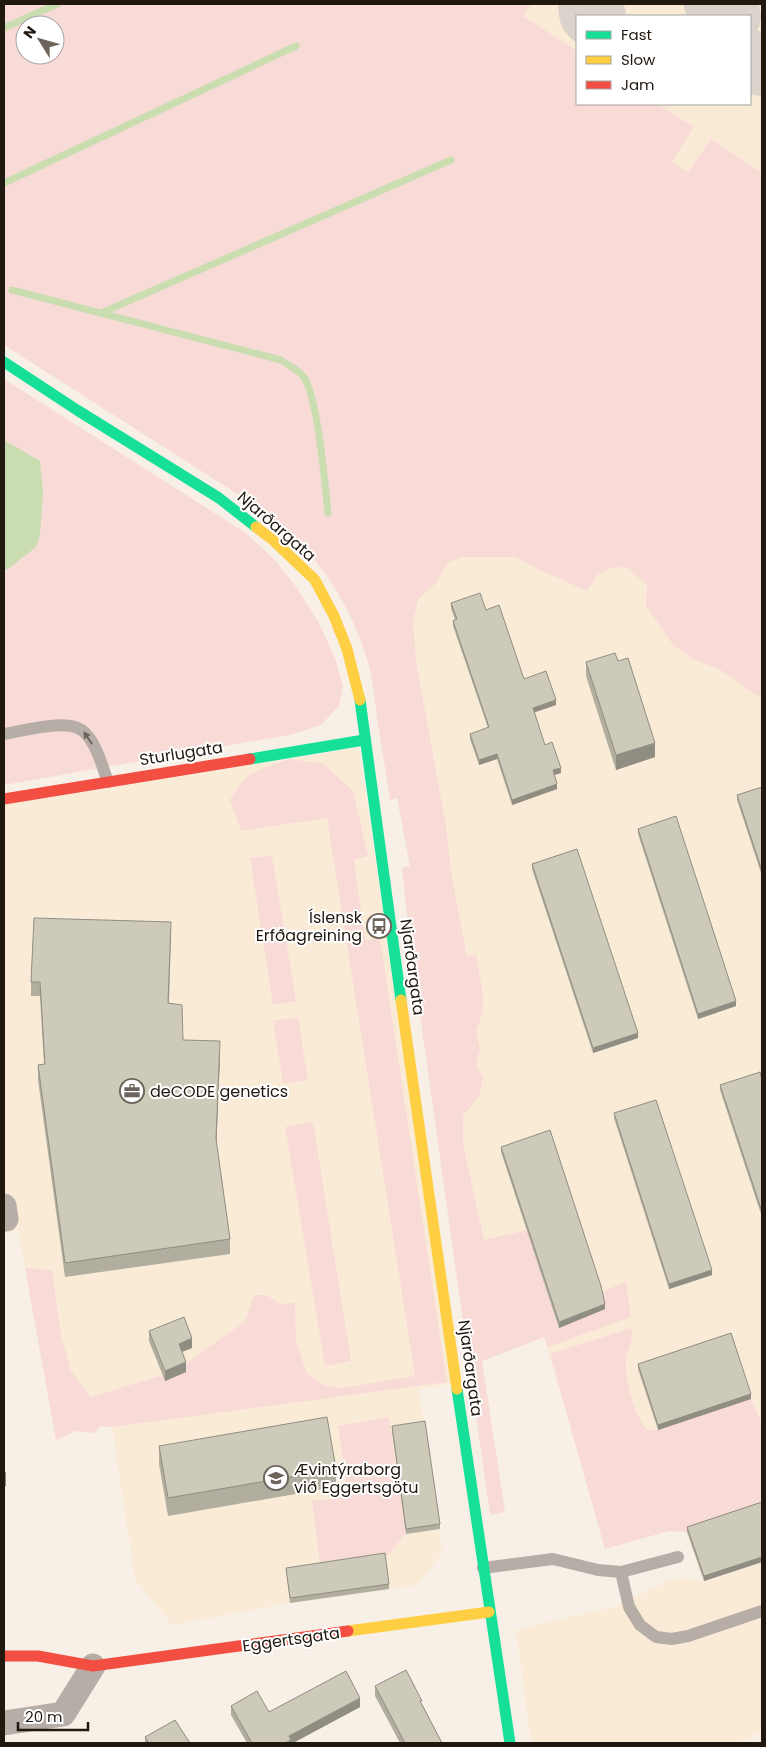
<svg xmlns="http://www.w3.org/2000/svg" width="766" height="1747" font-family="Poppins,sans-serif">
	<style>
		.built { fill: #faebd7; fill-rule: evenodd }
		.green { fill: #f8dbd6; fill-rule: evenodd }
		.water { fill: #caddb1 }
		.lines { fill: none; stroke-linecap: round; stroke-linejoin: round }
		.stream { stroke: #caddb1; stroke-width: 7 }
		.taxiway { stroke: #dad2cb; stroke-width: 64 }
		.lane { stroke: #b7ada7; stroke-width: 12 }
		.street { stroke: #b7ada7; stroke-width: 25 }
		.fast { stroke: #16e098; stroke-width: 11 }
		.slow { stroke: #ffcf43; stroke-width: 11 }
		.jam { stroke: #f24e42; stroke-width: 11 }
		.wall { fill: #b1ae9f }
		.shaded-wall { fill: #908d82 }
		.building { fill: #cecab9; stroke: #908d82 }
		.oneway { fill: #6c635b }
		.labels { text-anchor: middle; stroke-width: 4; stroke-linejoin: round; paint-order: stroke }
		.street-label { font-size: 16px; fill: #21190f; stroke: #fff }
		.poi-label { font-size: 16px; fill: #21190f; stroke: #fff; text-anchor: start }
	</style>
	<rect width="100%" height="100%" fill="#f8f0e7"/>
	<path class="built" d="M4 4H762V1731L740 1743H531L516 1630 617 1606 672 1579 684 1578 703 1581 687 1532 669 1531 605 1549 544 1337 482 1361 386 657 318 541 56 362ZM577 16H750V104H577ZM25 25H55V55H25Z
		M359 748 451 1384 419 1389 442 1553 417 1585 290 1603 172 1625 135 1579 112 1427 101 1426 93 1433 76 1431 56 1440 18 1229 4 1236V805Z"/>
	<path class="green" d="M4 4H531L523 16 577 51V104H658L694 127 672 162 688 172 711 139 762 173V699L719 669 696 661 673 645 646 606 647 585 628 568 614 567 598 574 587 591 542 571 516 557H464L448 562 436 583 418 600 413 622 416 661 446 826 451 872 467 957 476 954 483 995V1010L476 1032 480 1049 476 1064 483 1078 479 1096 463 1116V1144L484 1240 527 1230 601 1292 626 1282 631 1317 548 1347 544 1337 482 1361 505 1512 490 1515 410 943 402 868 410 866 397 798 390 800C386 772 381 745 377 717 374 694 372 671 364 650 344 590 307 542 256 506L4 345ZM25 25H55V55H25Z
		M4 379 246 533 274 559 297 588 319 623 335 658 343 686 339 706 321 725 289 735 4 785Z
		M290 759 324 764 353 791 355 798 368 856 354 860 365 940 380 938 447 1382 112 1427 101 1426 93 1433 76 1431 56 1440 25 1268 52 1270 61 1335 71 1371 91 1397 176 1371 245 1321 254 1295H267L280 1304 295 1303 296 1340 306 1372 324 1385 343 1388 415 1376 327 818 241 831 230 800C246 770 261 769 290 759Z
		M272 855 296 1001 273 1005 250 858Z
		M298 1017 308 1080 283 1084 273 1021Z
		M313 1122 351 1361 325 1366 285 1127Z
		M631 1328C635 1341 628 1346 626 1358 624 1378 634 1415 647 1430H658L751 1399 762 1424V1507L687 1532 669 1531 605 1549 550 1354Z
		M389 1417 406 1534 387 1555 320 1564 312 1501 349 1497 338 1426Z"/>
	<path class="water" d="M4 440 40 461 43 492 40 535 36 547 8 569H4Z"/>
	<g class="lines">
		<path class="stream" d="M4 28 57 4
			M4 183 296 46
			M12 290 281 360C288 365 298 370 303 376 318 395 325 486 328 513
			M101 313 451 160"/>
		<path class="taxiway" d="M590 4 591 13 594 16
			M716 4 729 16
			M750 62 762 64"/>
		<path class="lane" d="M4 734C23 731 70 717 84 732 97 744 102 766 108 782
			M483 1568 553 1559 598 1570 621 1572 678 1557
			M621 1572 629 1607 640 1625 656 1637 672 1639 688 1636 762 1611"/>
		<path class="street" d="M4 1206 6 1219
			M4 1723 63 1714 93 1666"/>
		<path class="fast" d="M4 362 77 410 219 498 256 527
			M360 700 401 1000
			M250 759 364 740
			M457 1389 510 1743"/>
		<path class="slow" d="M256 527 273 540 315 580 334 616 347 649 360 700
			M401 1000 457 1389
			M348 1631 489 1612"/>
		<path class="jam" d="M4 799 250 759
			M4 1656H38L93 1666 348 1631"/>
	</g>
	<path class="wall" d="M451 603 486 610 524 679 556 705 534 712 545 745 561 773 554 775 557 789 512 805 497 759 479 765 470 739V734L488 728 453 626V621L455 620 451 608Z
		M618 661 655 757 616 770 586 676V662Z
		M762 787V876L737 800V795Z
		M638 829 736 1006 698 1019 638 834Z
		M532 864 638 1038 593 1053 532 869Z
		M171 937 169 1003 183 1040 220 1055 216 1143 230 1239V1254L65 1277 38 1080V1065L44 1064 40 996H31V982Z
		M762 1080V1217L720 1090V1085Z
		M614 1113 712 1275 669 1289 614 1118Z
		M501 1147 605 1309 559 1328 501 1152Z
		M149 1331 192 1348 182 1352 186 1372 165 1381 149 1341Z
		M638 1364 751 1399 658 1430 638 1369Z
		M392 1426 440 1524V1529L406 1534 392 1431Z
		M159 1446 336 1469V1487L168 1516 159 1464Z
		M762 1502V1562L704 1581 687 1532V1527Z
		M286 1568 389 1584V1589L290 1603Z
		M375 1686 422 1704 442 1743H400L375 1696Z
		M231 1706 269 1712 360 1707 293 1743H247L231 1715Z
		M145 1737 190 1743H145Z"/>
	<path class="shaded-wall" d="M556 700V705L533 713V708Z
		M655 743V757L616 770V755Z
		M497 754V759L479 765V760Z
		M561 768V773L553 775V770Z
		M557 784V789L512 805V800Z
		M736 1001V1006L698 1019V1014Z
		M638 1033V1038L593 1053V1048Z
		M220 1041V1055L216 1154V1139Z
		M712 1270V1275L669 1289V1284Z
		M605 1304V1309L559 1328V1322Z
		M192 1338V1348L179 1353V1344Z
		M186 1362V1372L165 1381V1371Z
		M751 1394V1399L658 1430V1425Z
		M6 1472V1486L4 1487V1473Z
		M762 1557V1562L704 1581V1576Z
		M360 1698V1707L293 1743H285L289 1736Z"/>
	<path class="building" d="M480 593 486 610 499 605 524 679 546 671 556 700 533 708 545 745 552 742 561 768 553 770 557 784 512 800 497 754 479 760 470 734 489 727 453 621 457 619 451 603Z
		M615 653 618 661 628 658 655 743 616 755 586 662Z
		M762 787V871L737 795Z
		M676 816 736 1001 698 1014 638 829Z
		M577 849 638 1033 593 1048 532 864Z
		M34 918 171 922 168 1003 182 1005 183 1040 220 1041 216 1139 230 1239 65 1263 38 1065 45 1064 40 982H31Z
		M760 1072 762 1080V1212L720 1085Z
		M656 1100 712 1270 669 1284 614 1113Z
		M550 1130 601 1286 605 1304 559 1322 501 1147Z
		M184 1317 192 1338 179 1344 186 1362 165 1371 149 1331Z
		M731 1333 751 1394 658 1425 638 1364Z
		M327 1417 336 1469 168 1498 159 1446Z
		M425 1421 440 1524 406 1529 392 1426Z
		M762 1502V1557L704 1576 687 1527Z
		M385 1553 389 1584 290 1598 286 1568Z
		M406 1670 422 1701H420L442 1743H405L375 1686Z
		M346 1671 360 1698 289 1736 291 1740 285 1743H252L231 1706 257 1691 269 1712Z
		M175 1720 190 1743H149L145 1737Z"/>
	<defs><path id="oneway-solid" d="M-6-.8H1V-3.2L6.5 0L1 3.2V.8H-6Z" transform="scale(1.25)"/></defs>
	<use class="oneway" href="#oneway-solid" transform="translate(88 738) rotate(-124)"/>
	<defs>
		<symbol id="bus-ring" viewBox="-11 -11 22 22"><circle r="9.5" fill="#fff" stroke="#6c645b" stroke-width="1.5"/><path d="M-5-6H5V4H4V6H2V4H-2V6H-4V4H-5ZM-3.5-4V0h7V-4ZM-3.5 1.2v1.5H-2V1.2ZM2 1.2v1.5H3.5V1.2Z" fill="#6c645b"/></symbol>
		<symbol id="office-ring" viewBox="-11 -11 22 22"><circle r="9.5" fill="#fff" stroke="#6c645b" stroke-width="1.5"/><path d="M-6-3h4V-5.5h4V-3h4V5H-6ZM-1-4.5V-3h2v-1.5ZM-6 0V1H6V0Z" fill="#6c645b"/></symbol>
		<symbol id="school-ring" viewBox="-11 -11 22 22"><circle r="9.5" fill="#fff" stroke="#6c645b" stroke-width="1.5"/><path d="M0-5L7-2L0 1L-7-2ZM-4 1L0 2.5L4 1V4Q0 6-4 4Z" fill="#6c645b"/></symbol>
	</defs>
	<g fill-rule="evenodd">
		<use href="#bus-ring" x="365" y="912" width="28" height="28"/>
		<use href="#office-ring" x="118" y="1077" width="28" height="28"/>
		<use href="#school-ring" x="262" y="1464" width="28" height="28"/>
	</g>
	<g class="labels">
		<g class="street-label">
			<text transform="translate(277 526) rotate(41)" y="6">Njarðargata</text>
			<text transform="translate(181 753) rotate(-9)" y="6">Sturlugata</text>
			<text transform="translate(413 967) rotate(82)" y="6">Njarðargata</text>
			<text transform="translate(471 1368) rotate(82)" y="6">Njarðargata</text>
			<text transform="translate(291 1639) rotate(-8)" y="6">Eggertsgata</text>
		</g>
		<g class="poi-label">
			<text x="362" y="923" text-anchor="end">Íslensk<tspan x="362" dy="18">Erfðagreining</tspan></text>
			<text x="150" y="1097">deCODE genetics</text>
			<text x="294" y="1475">Ævintýraborg<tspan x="294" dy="18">við Eggertsgötu</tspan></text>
		</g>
	</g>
	<rect width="766" height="1747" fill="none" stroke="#21190f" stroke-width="10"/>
	<rect x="576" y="15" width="175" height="90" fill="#ffffff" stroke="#a6a39f"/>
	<rect x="586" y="31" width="25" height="8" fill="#16e098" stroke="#a6a39f"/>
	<text x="621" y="40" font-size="15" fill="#21190f">Fast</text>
	<rect x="586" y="56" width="25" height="8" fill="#ffcf43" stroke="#a6a39f"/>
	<text x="621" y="65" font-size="15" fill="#21190f">Slow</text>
	<rect x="586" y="81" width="25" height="8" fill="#f24e42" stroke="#a6a39f"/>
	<text x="621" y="90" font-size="15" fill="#21190f">Jam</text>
	<g transform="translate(40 40) rotate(307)"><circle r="24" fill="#ffffff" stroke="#a6a39f"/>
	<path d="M0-4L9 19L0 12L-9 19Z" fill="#6c645b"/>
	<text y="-8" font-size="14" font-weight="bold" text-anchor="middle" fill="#21190f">N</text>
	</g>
	<path d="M18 1722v8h70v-8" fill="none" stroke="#21190f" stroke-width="2.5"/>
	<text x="25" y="1722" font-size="15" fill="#21190f" stroke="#ffffff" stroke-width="4" paint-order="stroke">20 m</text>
</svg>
